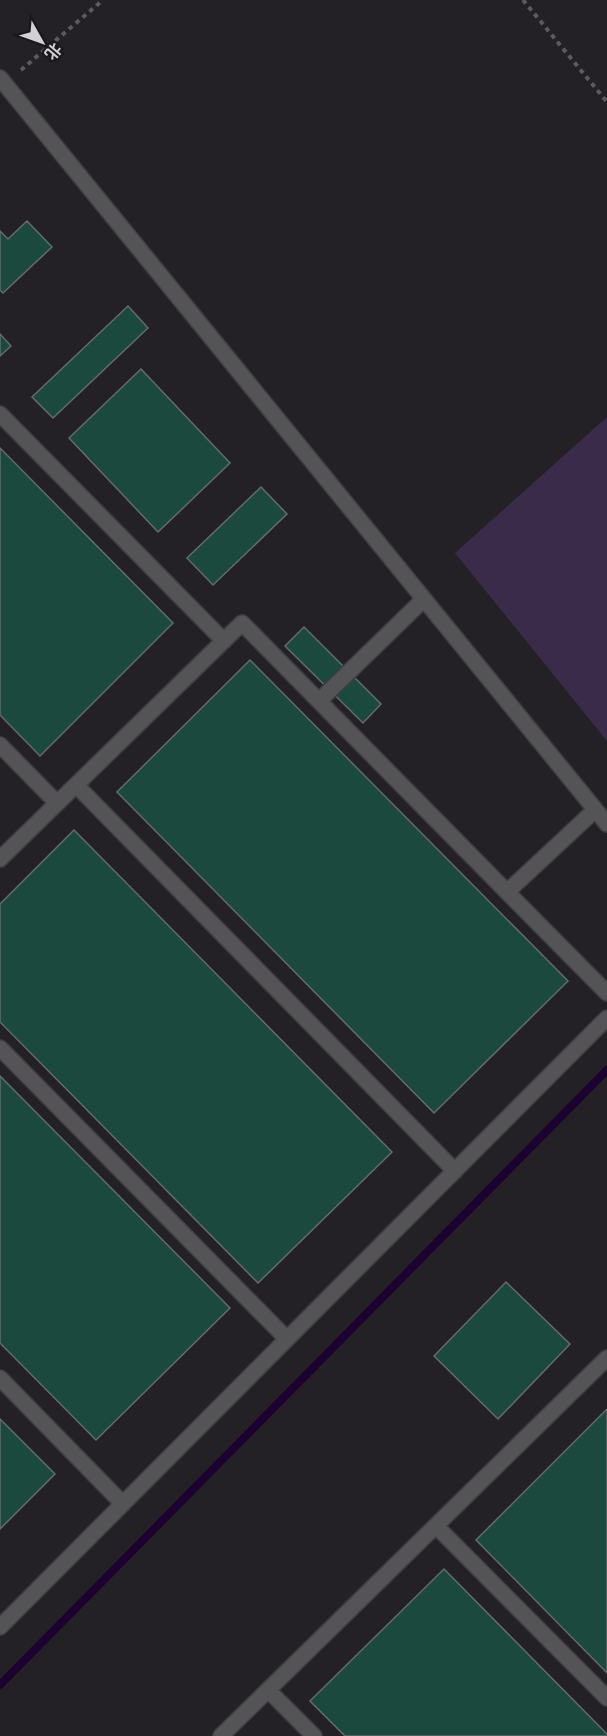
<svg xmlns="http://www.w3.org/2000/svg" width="607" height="1736" font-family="Commissioner,'Noto Sans SC',sans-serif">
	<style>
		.green { fill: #3b2b4a }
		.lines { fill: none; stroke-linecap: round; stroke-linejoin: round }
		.stream { stroke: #1d0130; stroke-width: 8 }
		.building { fill: #1b493e; stroke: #656b69; stroke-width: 1.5 }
		.minor-casing { stroke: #3f3d41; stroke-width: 18 }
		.path { stroke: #5b5a5d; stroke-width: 4; stroke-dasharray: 4.5 4.5; stroke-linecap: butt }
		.minor { stroke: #545355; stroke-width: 15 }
	</style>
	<rect width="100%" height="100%" fill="#232125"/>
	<path class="green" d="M607 417V741L455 553Z"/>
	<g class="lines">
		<path class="stream" d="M0 1685 607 1070"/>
	</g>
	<path class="building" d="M27 221 52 247 3 293 0 290V231L8 239Z
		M128 306 148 328 53 418 32 397Z
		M0 334 11 346 0 356Z
		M141 369 230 463 158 532 69 438Z
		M0 448 173 623 40 756 0 715Z
		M261 487 287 514 213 585 187 558Z
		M304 627 381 704 363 723 285 646Z
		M250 660 568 981 434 1113 117 792Z
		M74 830 392 1152 258 1283 0 1022V904Z
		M0 1076 230 1308 96 1440 0 1343Z
		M506 1282 570 1344 498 1419 434 1356Z
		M607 1409V1673L476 1540Z
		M0 1419 55 1474 0 1529Z
		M444 1569 607 1734V1736H345L310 1701Z"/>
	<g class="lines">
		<defs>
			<path id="minor" d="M0 78 607 824
				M0 414 224 641
				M319 701 424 599
				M0 745 57 803
				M76 785 455 1171
				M0 859 242 623 507 892 595 810
				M507 892 607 993
				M0 1048 287 1339
				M0 1378 123 1504
				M436 1526 607 1698
				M0 1627 607 1018
				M268 1690 314 1736
				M221 1736 607 1358"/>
		</defs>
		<use href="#minor" class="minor-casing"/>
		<path class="path" d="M523 0 607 102
			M21 70 103 0"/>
		<use href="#minor" class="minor"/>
	</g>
	<g transform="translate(42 42) rotate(130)" stroke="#1a181c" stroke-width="4.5" paint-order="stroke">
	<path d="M0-4.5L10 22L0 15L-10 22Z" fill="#d2d1d3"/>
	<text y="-9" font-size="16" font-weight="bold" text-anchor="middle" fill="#d2d1d3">北</text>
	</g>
</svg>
